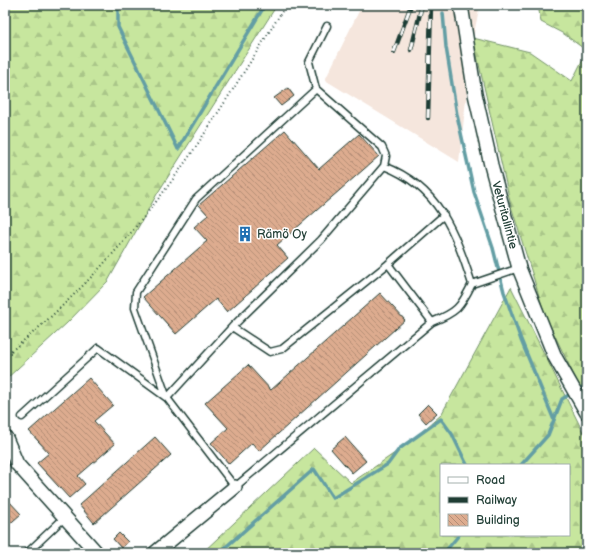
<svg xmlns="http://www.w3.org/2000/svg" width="592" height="558" font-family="'Balsamiq Sans',sans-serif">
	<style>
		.built { fill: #f5e6dd }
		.forest { fill: url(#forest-firs); stroke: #739269; fill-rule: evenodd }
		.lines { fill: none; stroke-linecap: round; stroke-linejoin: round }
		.stream { stroke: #639ea4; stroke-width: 3.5 }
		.building { fill: url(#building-back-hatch); stroke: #1f3d34 }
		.service-casing { stroke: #1f3d34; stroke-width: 9 }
		.minor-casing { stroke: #1f3d34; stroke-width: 16 }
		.path { stroke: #1f3d34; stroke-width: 2; stroke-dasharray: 1 3; stroke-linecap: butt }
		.service { stroke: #fff; stroke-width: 6 }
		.minor { stroke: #fff; stroke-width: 13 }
		.rail-casing { stroke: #1f3d34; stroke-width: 4.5 }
		.rail { stroke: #fff; stroke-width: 3; stroke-dasharray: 9; stroke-linecap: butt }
		.labels { text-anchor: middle; stroke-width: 3; stroke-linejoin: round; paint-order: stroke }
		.street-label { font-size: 12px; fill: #1f3d34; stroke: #fff }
		.poi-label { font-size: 12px; fill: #1f3d34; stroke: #fff; text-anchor: start }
	</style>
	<defs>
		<pattern id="forest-firs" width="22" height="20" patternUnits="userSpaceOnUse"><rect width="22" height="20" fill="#c7e69e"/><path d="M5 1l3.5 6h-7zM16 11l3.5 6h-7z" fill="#aac689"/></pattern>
		<pattern id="building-back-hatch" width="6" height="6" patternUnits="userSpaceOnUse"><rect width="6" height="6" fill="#ddac8f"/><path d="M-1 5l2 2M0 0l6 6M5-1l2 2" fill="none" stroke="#b38d76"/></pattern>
	</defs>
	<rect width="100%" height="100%" fill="#fff"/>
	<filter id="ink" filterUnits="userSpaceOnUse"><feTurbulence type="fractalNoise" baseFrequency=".025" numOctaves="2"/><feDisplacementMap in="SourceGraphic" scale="8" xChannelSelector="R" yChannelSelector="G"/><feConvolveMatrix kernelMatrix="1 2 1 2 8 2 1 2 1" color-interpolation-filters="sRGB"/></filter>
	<g filter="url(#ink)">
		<path class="built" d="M362 5H480L473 38 459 162 325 80Z"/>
		<path class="forest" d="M5 5H277L157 194 108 281 67 323 5 380Z
			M538 5H587V51L564 34 541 22Z
			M473 38 530 52 572 81 587 51V396L580 388 545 315 511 206Z
			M511 287 587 440V553H202L314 448 351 483 405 446 441 415ZM441 465H569V535H441Z"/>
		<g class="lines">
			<path class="stream" d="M118 5V27L178 149
				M443 13 446 47 457 115 474 192 493 248 504 292 521 340 554 420
				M178 149 265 5
				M577 390 587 385
				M521 465 548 435 562 399 572 393
				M219 553 314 469 333 498 388 464 399 449 441 419 452 434 467 465
				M444 553 459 535"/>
		</g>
		<path class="building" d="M288 88 294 96 281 106 274 98Z
			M285 130 319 169 359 134 379 156 277 245 288 258 227 312 216 299 176 334 143 297 207 241 194 227 208 215 199 205Z
			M380 293 405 320 259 451 252 443 229 464 211 443 228 428 205 403 248 365 271 390Z
			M89 378 113 405 94 421 115 444 78 476 85 484 69 498 37 463 49 453 29 431Z
			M428 404 437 413 426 423 418 414Z
			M155 437 171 455 94 523 79 505Z
			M345 437 366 461 352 473 331 449Z
			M8 500 21 514 5 528V502Z
			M119 533 128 542 121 548 113 539Z"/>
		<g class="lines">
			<defs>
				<path id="service" d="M316 89 382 147 386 156 384 166 321 240 232 327 167 398 135 308 136 292 196 199Z
					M316 89 309 62 327 26
					M384 166C439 187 455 232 472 284
					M432 322 388 264 444 215
					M232 327 270 352 282 349 388 264
					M22 417 98 348 167 398 235 487 432 322C457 312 460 308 472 284L519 268
					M27 553 64 518"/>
				<path id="minor" d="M461 5 475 94 491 165 519 268 555 357 587 413
					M6 438 17 464 97 553
					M155 553 235 487"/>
			</defs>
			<use href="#service" class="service-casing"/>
			<use href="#minor" class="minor-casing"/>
			<path class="path" d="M5 356C79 297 142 226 195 148 226 101 256 53 286 5"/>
			<use href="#service" class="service"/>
			<use href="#minor" class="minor"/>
			<defs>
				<path id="rail" d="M411 50 422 5
					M394 52 411 5
					M428 118 431 5"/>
			</defs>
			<use href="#rail" class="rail-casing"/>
			<use href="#rail" class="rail"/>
		</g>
	</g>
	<defs>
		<symbol id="building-bare" viewBox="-9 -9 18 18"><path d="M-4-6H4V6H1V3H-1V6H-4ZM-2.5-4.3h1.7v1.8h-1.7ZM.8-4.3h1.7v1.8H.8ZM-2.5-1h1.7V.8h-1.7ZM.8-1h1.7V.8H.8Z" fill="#1f6fb2" stroke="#fff" stroke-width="2.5" paint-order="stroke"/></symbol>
	</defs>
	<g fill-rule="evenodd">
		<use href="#building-bare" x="234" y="223" width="22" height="22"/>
	</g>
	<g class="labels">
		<g class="street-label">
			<text transform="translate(505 215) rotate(75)" y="4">Veturitallintie</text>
		</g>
		<g class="poi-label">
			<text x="257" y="238">Rämö Oy</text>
		</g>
	</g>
	<rect width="592" height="558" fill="none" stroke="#fff" stroke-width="20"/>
	<rect x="10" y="10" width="572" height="538" fill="none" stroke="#1f3d34" stroke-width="1.5" filter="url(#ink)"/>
	<rect x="440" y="464" width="130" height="72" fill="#ffffff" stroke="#a5b1ae"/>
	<rect x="448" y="477" width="20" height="6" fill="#ffffff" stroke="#a5b1ae"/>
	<text x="476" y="484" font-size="12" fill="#1f3d34">Road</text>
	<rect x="448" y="497" width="20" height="6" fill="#1f3d34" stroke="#a5b1ae"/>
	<text x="476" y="504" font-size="12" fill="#1f3d34">Railway</text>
	<rect x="448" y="514" width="20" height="12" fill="url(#building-back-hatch)" stroke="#a5b1ae"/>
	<text x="476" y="524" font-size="12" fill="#1f3d34">Building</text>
</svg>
